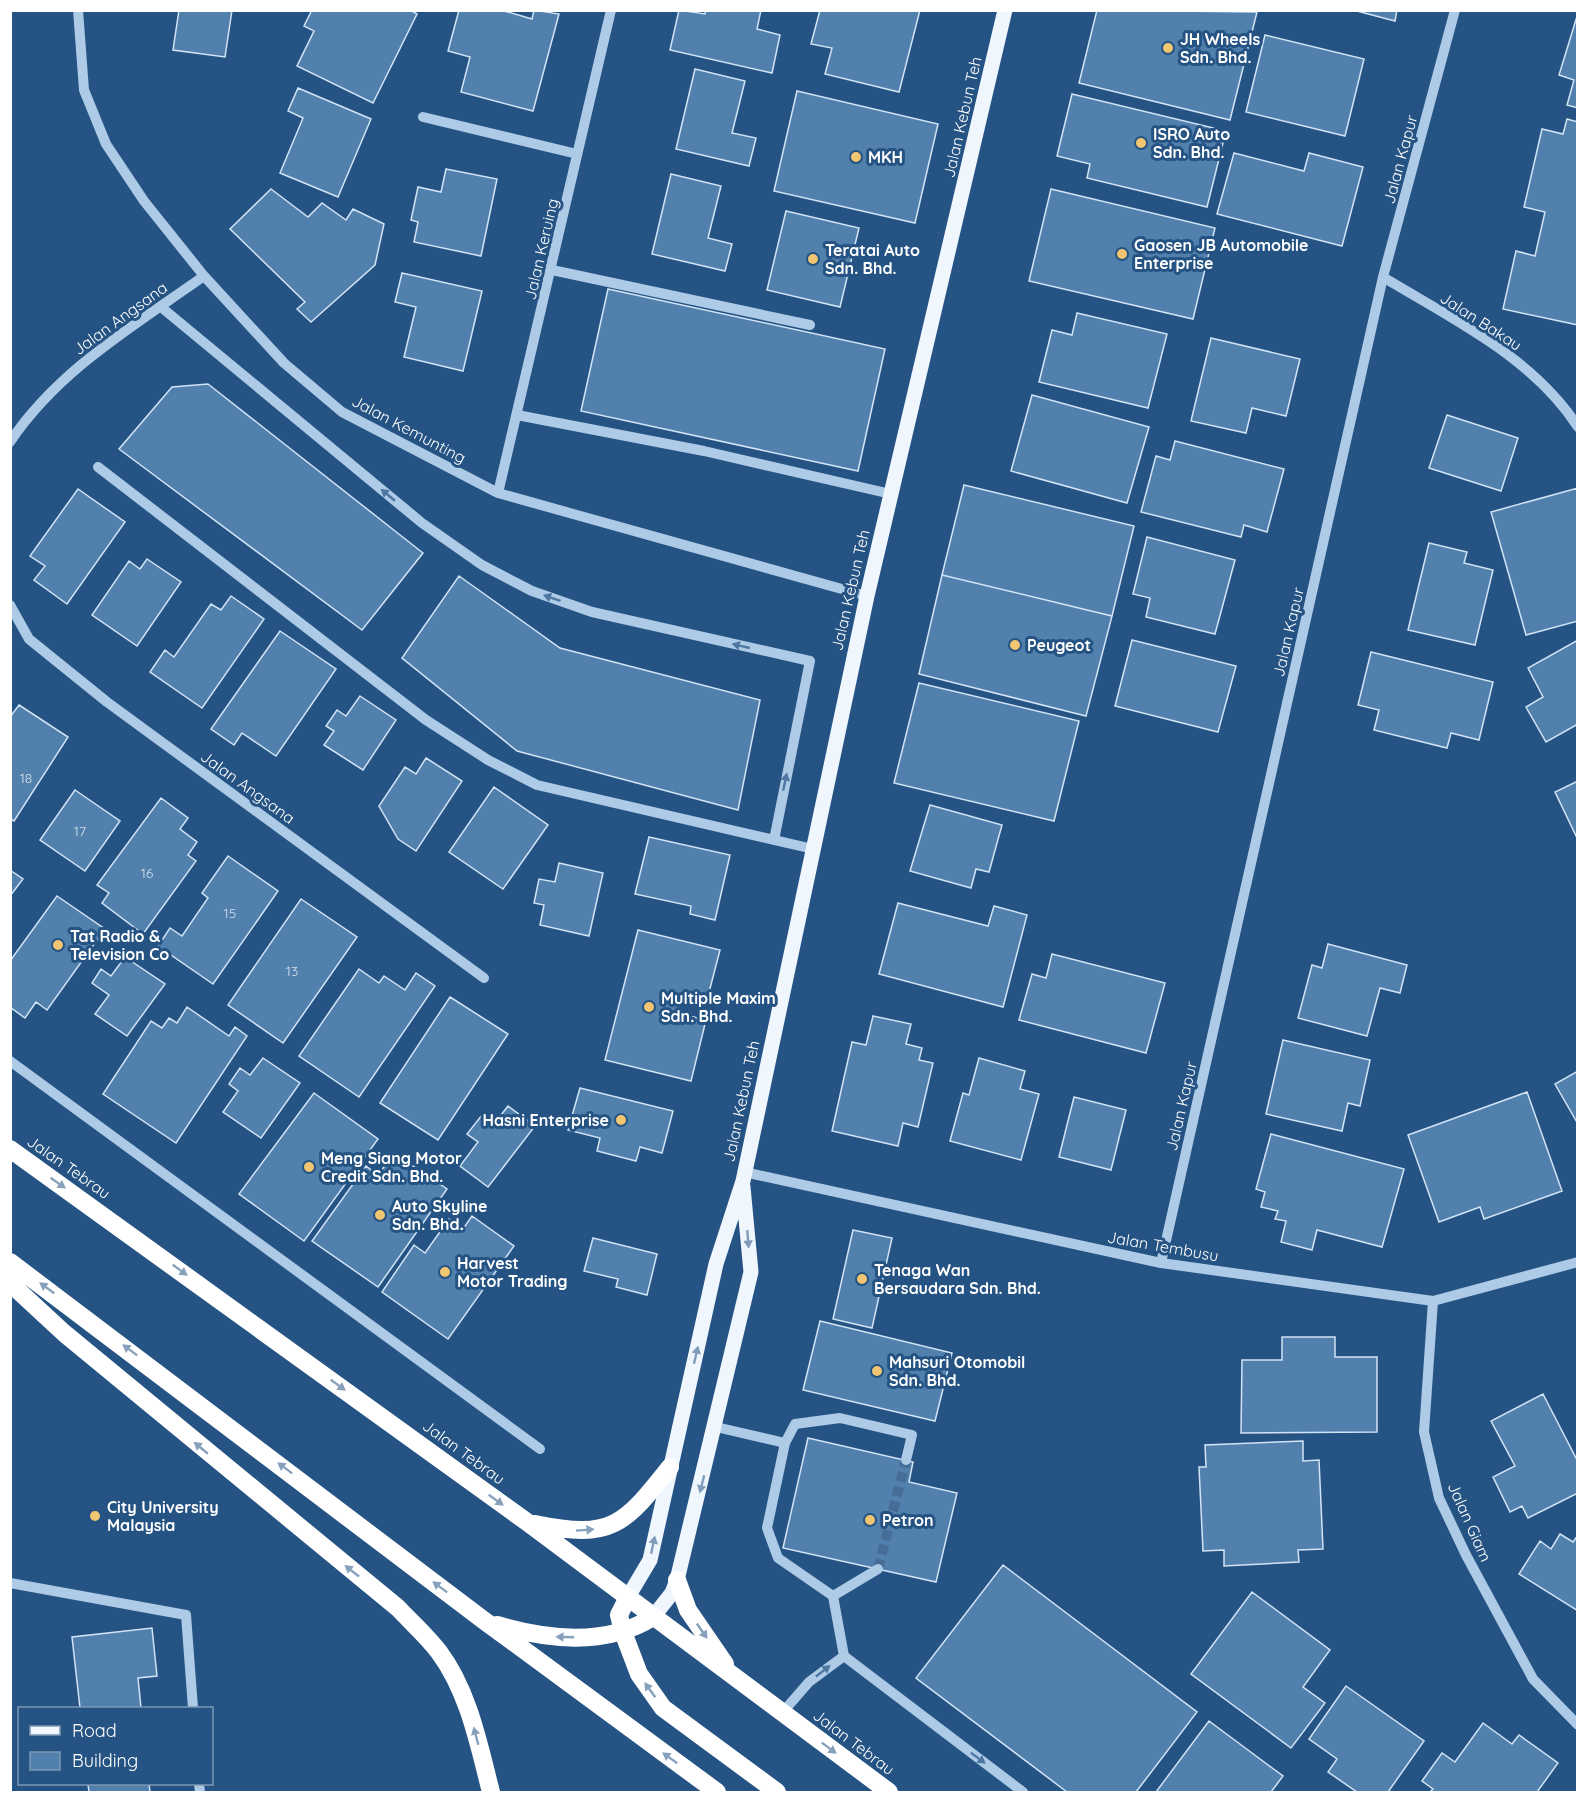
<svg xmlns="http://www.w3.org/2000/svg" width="1588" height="1803" font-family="Quicksand,sans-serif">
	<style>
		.building { fill: #5180ad; stroke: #d1e4f6; stroke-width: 1.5 }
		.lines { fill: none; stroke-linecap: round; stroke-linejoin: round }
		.minor-tunnel { stroke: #466d96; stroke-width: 10; stroke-dasharray: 10 5; stroke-linecap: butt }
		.minor { stroke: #adcbe7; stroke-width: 10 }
		.major { stroke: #eff6fe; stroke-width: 15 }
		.highway { stroke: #fff; stroke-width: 18 }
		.oneway { fill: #4e77a1 }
		.oneway2 { fill: #87a0bb }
		.oneway3 { fill: #809cba }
		.poi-dot { fill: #f1c571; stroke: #255383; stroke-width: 2 }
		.labels { text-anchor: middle; stroke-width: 6; stroke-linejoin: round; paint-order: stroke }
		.number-label { font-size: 14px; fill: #d4dfea }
		.poi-label { font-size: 16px; font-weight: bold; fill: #fff; stroke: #255383; text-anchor: start }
		.street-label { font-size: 16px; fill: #fff; stroke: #255383 }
	</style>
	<rect width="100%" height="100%" fill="#255383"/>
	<path class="building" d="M179 10H232L225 57 173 50Z
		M312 10H410L417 14 373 103 297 66 314 31 304 26Z
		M459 10H501L532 19 534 10 559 14 533 111 461 92 470 57 448 51Z
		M679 10 705 14 706 10H761L757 29 780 35 772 73 670 50Z
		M820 10H920L899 92 825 74 832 48 811 44Z
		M1097 10 1257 12 1230 120 1079 83Z
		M1353 10H1397L1395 21Z
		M1578 13V108L1567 105 1574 80 1559 75Z
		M1265 35 1364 59 1345 136 1246 112Z
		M695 69 745 81 732 133 756 138 749 166 676 149Z
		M298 88 371 119 338 197 280 173 303 118 288 111Z
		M797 91 938 124 915 223 774 191Z
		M1072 94 1226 131 1207 207 1087 178 1090 164 1057 156Z
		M1567 119 1578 122V325L1503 309 1516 251 1535 256 1545 212 1524 207 1542 129 1563 134Z
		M1234 153 1304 171 1309 153 1363 167 1342 246 1217 214Z
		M446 169 497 179 481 256 414 242 418 222 411 220 418 187 441 192Z
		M671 174 721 186 708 238 732 244 725 271 652 254Z
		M271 189 308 217 322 203 346 220 353 209 384 224 375 265 311 322 297 309 305 302 230 229Z
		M1051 189 1215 228 1193 319 1029 281Z
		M786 211 859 228 840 307 767 290Z
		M402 273 482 291 463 371 404 357 416 307 395 302Z
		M608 289 885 349 858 471 581 411Z
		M1077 313 1167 334 1148 408 1039 382 1052 330 1072 335Z
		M1211 338 1300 359 1286 416 1252 408 1246 433 1191 421Z
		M208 384 423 553 362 630 119 449 172 387Z
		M1032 395 1149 427 1127 503 1011 471Z
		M1447 415 1518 438 1501 491 1429 468Z
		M1175 441 1284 469 1267 532 1244 525 1241 537 1141 512 1156 456 1170 460Z
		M964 485 1134 526 1112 616 942 575Z
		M1578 488V621L1526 635 1491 512Z
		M78 489 125 522 67 604 34 580 45 566 30 556Z
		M1147 537 1235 560 1215 634 1146 617 1150 598 1133 594Z
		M1429 543 1467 552 1464 563 1493 570 1475 645 1408 630Z
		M147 559 181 582 137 646 92 615 129 561 140 569Z
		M942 575 1112 616 1086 716 919 674Z
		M459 576 560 648 760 700 738 810 517 751 402 658Z
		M231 596 264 619 202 708 150 672 165 650 174 657 211 604 221 610Z
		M280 631 336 669 276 756 242 733 234 745 211 729Z
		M1132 640 1236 666 1218 732 1115 706Z
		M1578 640V724L1546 742 1526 707 1543 697 1528 668Z
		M1371 652 1493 682 1479 740 1451 733 1447 748 1374 730 1379 710 1358 705Z
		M919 683 1079 721 1054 821 894 783Z
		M360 696 396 720 363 770 324 745 334 731 326 726 337 710 346 716Z
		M19 705 68 737 14 821 10 819V717Z
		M426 758 462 781 416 851 398 839 379 806 405 767 416 774Z
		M1578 781V840L1555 792Z
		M494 787 548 825 503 889 449 852Z
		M75 790 120 821 85 871 40 840Z
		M161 798 188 818 180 829 197 842 188 855 196 861 143 934 102 903 109 893 97 885Z
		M930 805 1002 825 989 872 976 869 971 888 910 871Z
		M649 837 730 855 715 920 690 914 691 906 635 894Z
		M228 856 278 891 213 984 158 946 170 928 182 936 208 898 202 893Z
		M559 863 603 873 589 936 540 925 544 905 534 903 539 879 555 882Z
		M10 870 23 879 10 896Z
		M57 896 105 929 47 1010 36 1002 25 1018 10 1007V961Z
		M301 899 357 937 283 1043 228 1005Z
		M898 903 988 926 994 906 1027 915 1003 1007 879 974Z
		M638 930 720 950 707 1000 682 994 677 1013 706 1020 691 1081 605 1060Z
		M1328 944 1407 965 1400 993 1380 988 1367 1036 1298 1018 1312 965 1322 968Z
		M1052 954 1165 983 1146 1053 1019 1020 1032 974 1046 978Z
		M125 957 165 984 127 1036 95 1014 109 995 92 983 101 969 111 976Z
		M359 969 379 983 384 976 405 990 416 973 435 986 359 1097 299 1056Z
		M450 997 508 1034 438 1140 380 1103Z
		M187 1007 229 1036 235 1027 247 1036 176 1143 103 1094 151 1021 162 1028 169 1018 177 1023Z
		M873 1016 911 1024 906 1044 922 1048 919 1060 933 1063 918 1127 903 1123 898 1146 832 1131 852 1042 866 1045Z
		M1283 1040 1370 1060 1360 1106 1348 1103 1342 1131 1266 1114Z
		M263 1058 300 1083 261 1138 223 1112 238 1091 229 1084 240 1068 250 1075Z
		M979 1058 1025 1071 1020 1089 1039 1094 1021 1160 950 1141 963 1093 969 1095Z
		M1578 1071V1124L1555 1084Z
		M580 1088 673 1111 662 1153 640 1147 636 1161 597 1151 600 1138 568 1130Z
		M1527 1092 1562 1191 1484 1219 1480 1207 1439 1222 1408 1135Z
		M314 1093 378 1139 304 1241 239 1194Z
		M1074 1097 1126 1110 1111 1170 1059 1157Z
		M508 1106 535 1126 488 1187 460 1166 478 1142 467 1134 482 1115 494 1124Z
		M1271 1134 1404 1169 1382 1247 1317 1230 1312 1250 1281 1242 1286 1221 1275 1219 1278 1211 1261 1207 1265 1192 1256 1189Z
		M394 1153 447 1189 378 1287 312 1241 366 1166 378 1175Z
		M472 1216 514 1246 448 1339 382 1292 414 1245 425 1253 449 1219 463 1229Z
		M853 1230 892 1238 872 1328 833 1319Z
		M593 1238 657 1254 647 1295 616 1287 618 1279 584 1271Z
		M820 1321 952 1353 935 1421 803 1390Z
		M1282 1337H1335V1357H1377V1432L1241 1433 1242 1360H1282Z
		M1543 1394 1578 1462V1493L1528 1518 1522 1506 1510 1512 1493 1477 1515 1466 1491 1421Z
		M808 1438 913 1462 909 1482 957 1493 936 1582 783 1548Z
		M1303 1441V1461L1319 1460 1323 1549 1298 1550 1299 1562 1224 1566V1550L1203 1551 1199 1467H1206L1205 1445Z
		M1560 1534 1573 1542 1578 1535V1611L1519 1574 1540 1541 1551 1549Z
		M1003 1565 1197 1712 1136 1792H1067L916 1678Z
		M1252 1592 1330 1650 1303 1687 1325 1703 1291 1748 1191 1674Z
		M152 1628 157 1676 138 1678 141 1708H80L72 1637Z
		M1346 1686 1424 1741 1388 1792H1357L1328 1772 1337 1759 1309 1739Z
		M1209 1721 1283 1776 1271 1792H1156Z
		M1483 1723 1512 1744 1519 1735 1558 1763 1537 1792H1430L1433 1789 1422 1781 1442 1753 1455 1762Z
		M88 1784H149L150 1792H89Z"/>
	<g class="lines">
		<path class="minor-tunnel" d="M878 1569 906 1460"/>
		<path class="minor" d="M78 10 84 90 106 144 144 201 204 276 284 363 342 412 498 493 867 596
			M423 117 577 154
			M552 270 810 325
			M1383 277C1452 319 1533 357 1578 427
			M161 307 422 523 482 565 532 591 592 612 810 661 774 840
			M517 415 704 451 891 494
			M10 442C58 370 135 325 204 276
			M98 467 426 720 488 760 537 785 813 849
			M498 493 611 10
			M10 605 29 639 107 702 484 978
			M10 1061 540 1449
			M744 1172 1161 1263 1433 1301 1578 1262
			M1161 1263 1383 277 1455 10
			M1433 1301 1424 1432 1439 1498 1466 1555 1533 1679 1578 1725
			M716 1427 785 1443 767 1528 778 1558 833 1596 844 1656
			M785 1443 795 1424 840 1418 912 1435 906 1460
			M10 1583 186 1615 193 1708
			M833 1596 878 1569
			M782 1713 809 1682 844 1656 1023 1792
			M199 1784 200 1792"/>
		<path class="major" d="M628 1597 650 1560 716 1264 743 1181 867 596 1005 10
			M653 1617 672 1593 677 1580 751 1272 743 1187"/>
		<path class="highway" d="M10 1149 527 1522 889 1792
			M10 1262 486 1622 717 1792
			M10 1283 64 1333 398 1608C411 1622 427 1636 439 1652 469 1692 479 1746 491 1792
			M535 1524C612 1540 624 1525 670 1467
			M677 1580 688 1610 725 1664
			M628 1597 619 1615 623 1632 639 1674 663 1708 777 1792
			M497 1625C548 1640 606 1647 653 1617"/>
	</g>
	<defs><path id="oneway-solid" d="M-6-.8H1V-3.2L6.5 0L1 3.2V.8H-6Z" transform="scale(1.5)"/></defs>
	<g class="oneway">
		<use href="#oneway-solid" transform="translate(388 495) rotate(-140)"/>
		<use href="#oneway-solid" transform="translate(552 598) rotate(-161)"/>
		<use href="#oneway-solid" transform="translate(741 646) rotate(-167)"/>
		<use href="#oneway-solid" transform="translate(785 782) rotate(-78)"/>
		<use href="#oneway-solid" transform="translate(823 1671) rotate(-38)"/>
		<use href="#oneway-solid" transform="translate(978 1758) rotate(37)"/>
	</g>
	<g class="oneway2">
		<use href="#oneway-solid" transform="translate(58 1183) rotate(35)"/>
		<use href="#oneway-solid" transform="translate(180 1270) rotate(36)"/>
		<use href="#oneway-solid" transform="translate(47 1288) rotate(-144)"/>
		<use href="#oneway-solid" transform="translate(130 1350) rotate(-143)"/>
		<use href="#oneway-solid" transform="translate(338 1385) rotate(36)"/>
		<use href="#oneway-solid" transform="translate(201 1448) rotate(-140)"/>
		<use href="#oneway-solid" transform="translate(285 1468) rotate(-143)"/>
		<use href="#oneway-solid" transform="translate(496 1500) rotate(36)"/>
		<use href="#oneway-solid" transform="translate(585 1530) rotate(-4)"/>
		<use href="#oneway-solid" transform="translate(352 1571) rotate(-142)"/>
		<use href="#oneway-solid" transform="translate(440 1587) rotate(-143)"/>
		<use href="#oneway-solid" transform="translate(702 1631) rotate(55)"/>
		<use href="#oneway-solid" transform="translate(565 1637) rotate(-178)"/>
		<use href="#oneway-solid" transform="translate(650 1690) rotate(-126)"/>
		<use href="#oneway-solid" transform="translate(476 1736) rotate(-105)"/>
		<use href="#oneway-solid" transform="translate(829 1748) rotate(37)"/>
		<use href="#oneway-solid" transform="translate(670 1758) rotate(-144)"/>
	</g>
	<g class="oneway3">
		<use href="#oneway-solid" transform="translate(748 1239) rotate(85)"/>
		<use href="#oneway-solid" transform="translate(696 1355) rotate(-77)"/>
		<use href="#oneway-solid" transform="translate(702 1484) rotate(104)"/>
		<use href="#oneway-solid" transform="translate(653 1545) rotate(-78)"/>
	</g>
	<g class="poi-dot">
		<circle cx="1168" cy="48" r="6"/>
		<circle cx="1141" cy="143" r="6"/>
		<circle cx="856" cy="157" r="6"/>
		<circle cx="1122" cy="254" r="6"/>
		<circle cx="813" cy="259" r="6"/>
		<circle cx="1015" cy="645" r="6"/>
		<circle cx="58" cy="945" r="6"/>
		<circle cx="649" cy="1007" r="6"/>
		<circle cx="621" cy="1120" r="6"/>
		<circle cx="309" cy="1167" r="6"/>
		<circle cx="380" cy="1215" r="6"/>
		<circle cx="445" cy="1272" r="6"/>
		<circle cx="862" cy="1279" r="6"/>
		<circle cx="877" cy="1371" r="6"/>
		<circle cx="95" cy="1516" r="6"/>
		<circle cx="870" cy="1520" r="6"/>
	</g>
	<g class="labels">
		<g class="number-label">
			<text x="26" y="783">18</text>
			<text x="80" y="836">17</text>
			<text x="147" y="878">16</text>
			<text x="230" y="918">15</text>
			<text x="292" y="976">13</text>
		</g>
		<g class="poi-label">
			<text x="1180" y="45">JH Wheels<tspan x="1180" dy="18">Sdn. Bhd.</tspan></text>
			<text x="1153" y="140">ISRO Auto<tspan x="1153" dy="18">Sdn. Bhd.</tspan></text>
			<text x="868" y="163">MKH</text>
			<text x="1134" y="251">Gaosen JB Automobile<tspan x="1134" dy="18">Enterprise</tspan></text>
			<text x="825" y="256">Teratai Auto<tspan x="825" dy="18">Sdn. Bhd.</tspan></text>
			<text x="1027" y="651">Peugeot</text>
			<text x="70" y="942">Tat Radio &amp;<tspan x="70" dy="18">Television Co</tspan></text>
			<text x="661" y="1004">Multiple Maxim<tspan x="661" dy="18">Sdn. Bhd.</tspan></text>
			<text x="609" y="1126" text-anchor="end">Hasni Enterprise</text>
			<text x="321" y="1164">Meng Siang Motor<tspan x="321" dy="18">Credit Sdn. Bhd.</tspan></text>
			<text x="392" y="1212">Auto Skyline<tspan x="392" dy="18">Sdn. Bhd.</tspan></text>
			<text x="457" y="1269">Harvest<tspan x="457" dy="18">Motor Trading</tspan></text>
			<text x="874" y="1276">Tenaga Wan<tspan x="874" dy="18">Bersaudara Sdn. Bhd.</tspan></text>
			<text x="889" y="1368">Mahsuri Otomobil<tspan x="889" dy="18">Sdn. Bhd.</tspan></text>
			<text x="107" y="1513">City University<tspan x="107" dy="18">Malaysia</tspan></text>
			<text x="882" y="1526">Petron</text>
		</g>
		<g class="street-label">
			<text transform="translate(962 117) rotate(-77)" y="6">Jalan Kebun Teh</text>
			<text transform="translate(1400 159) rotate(-75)" y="6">Jalan Kapur</text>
			<text transform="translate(541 249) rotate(-77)" y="6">Jalan Keruing</text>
			<text transform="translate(120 318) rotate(-36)" y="6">Jalan Angsana</text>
			<text transform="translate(1481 321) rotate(33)" y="6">Jalan Bakau</text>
			<text transform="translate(409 429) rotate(28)" y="6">Jalan Kemunting</text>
			<text transform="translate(850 590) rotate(-77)" y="6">Jalan Kebun Teh</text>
			<text transform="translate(1288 632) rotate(-77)" y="6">Jalan Kapur</text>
			<text transform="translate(248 787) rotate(36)" y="6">Jalan Angsana</text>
			<text transform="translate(741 1101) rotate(-78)" y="6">Jalan Kebun Teh</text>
			<text transform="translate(1181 1106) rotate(-77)" y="6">Jalan Kapur</text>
			<text transform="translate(69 1167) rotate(35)" y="6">Jalan Tebrau</text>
			<text transform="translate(1163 1246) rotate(10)" y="6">Jalan Tembusu</text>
			<text transform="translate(464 1452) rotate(36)" y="6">Jalan Tebrau</text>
			<text transform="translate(1470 1522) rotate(66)" y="6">Jalan Giam</text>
			<text transform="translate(854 1742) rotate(37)" y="6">Jalan Tebrau</text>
		</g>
	</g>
	<rect width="1588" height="1803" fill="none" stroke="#ffffff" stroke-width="24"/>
	<rect x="18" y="1707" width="195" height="78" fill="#255383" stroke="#7c98b5" stroke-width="1.5"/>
	<rect x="30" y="1726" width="30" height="9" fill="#eff6fe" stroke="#7c98b5" stroke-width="1.5"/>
	<text x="72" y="1737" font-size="18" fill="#ffffff">Road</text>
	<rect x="30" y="1752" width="30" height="18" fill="#5180ad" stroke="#7c98b5" stroke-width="1.5"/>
	<text x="72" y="1767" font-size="18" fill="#ffffff">Building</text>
</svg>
